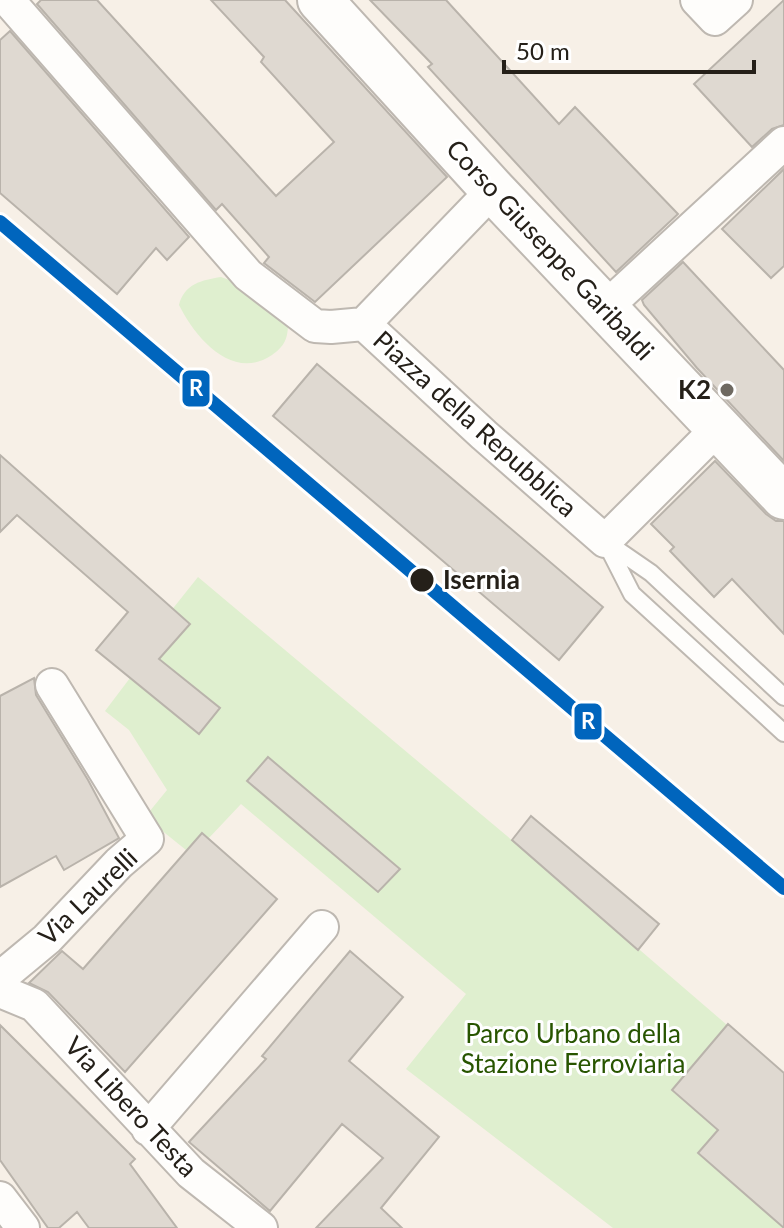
<svg xmlns="http://www.w3.org/2000/svg" width="784" height="1228" font-family="Lato,sans-serif">
	<style>
		.green { fill: #dfefcf }
		.building { fill: #dfd9d1; stroke: #b9b3ab; stroke-width: 2 }
		.lines { fill: none; stroke-linecap: round; stroke-linejoin: round }
		.service-casing { stroke: #beb8b1; stroke-width: 20 }
		.minor-casing { stroke: #beb8b1; stroke-width: 36 }
		.secondary-casing { stroke: #beb8b1; stroke-width: 48 }
		.service { stroke: #fefdfb; stroke-width: 16 }
		.minor { stroke: #fefdfb; stroke-width: 32 }
		.secondary { stroke: #fefdfb; stroke-width: 44 }
		.rail-1-casing { stroke: #fff; stroke-width: 20 }
		.rail-1 { stroke: #0065bd; stroke-width: 14 }
		.poi-dot { fill: #6e6961; stroke: #fff; stroke-width: 3 }
		.stop-dot { fill: #252019; stroke: #fff; stroke-width: 3 }
		.labels { text-anchor: middle; stroke-width: 6; stroke-linejoin: round; paint-order: stroke }
		.street-label { font-size: 26px; fill: #252019; stroke: #fff }
		.poi-label { font-size: 26px; font-weight: bold; fill: #252019; stroke: #fff; text-anchor: end }
		.stop-label { font-size: 26px; font-weight: bold; fill: #252019; stroke: #fff; text-anchor: start }
		.park-label { font-size: 26px; fill: #285500; stroke: #fff }
		.line-badge { stroke: #fff; stroke-width: 3 }
		.badge-label { font-size: 22px; text-anchor: middle; font-weight: bold; fill: #fff }
	</style>
	<rect width="100%" height="100%" fill="#f7f0e7"/>
	<path class="green" d="M221 277 246 286 288 323C288 338 285 346 272 355 232 382 195 337 179 305 184 284 202 280 221 277Z
		M198 577 526 852 784 1074V1228H613L406 1069 466 994 241 804 208 839 202 833 186 850 145 817 167 790 129 730 105 711 130 678 96 650 117 625 143 646Z"/>
	<path class="building" d="M41 0H97L276 196 334 142 261 62 264 57 211 0H285L447 177 315 302 264 263 269 257 222 204 216 210 37 4Z
		M370 0H446L559 124 575 107 678 214 616 272 428 67 432 64Z
		M784 0V125L772 129 752 147 694 84Z
		M10 31 189 237 167 260 156 248 117 294 0 193V40Z
		M784 169V266L771 278 722 229Z
		M683 262 784 370V461L697 368 644 305 642 300Z
		M317 364 603 607 559 660 273 416Z
		M0 455 190 624 159 659 220 708 199 734 96 650 128 612 17 515 0 532Z
		M715 461 766 514 776 521H784V634L732 579 714 597 670 551 674 547 651 524Z
		M34 678 36 695 88 780 119 838 64 870 56 856 0 887V696Z
		M268 757 400 869 378 892 247 781Z
		M531 816 659 924 638 950 512 840Z
		M202 833 277 899 125 1072 48 992 29 983 62 951 83 969Z
		M350 951 403 997 349 1061 439 1137 381 1208 402 1228H316L383 1158 342 1124 270 1211 189 1142 266 1059 262 1056Z
		M728 1024 784 1073V1228L698 1153 718 1130 672 1090Z
		M0 1025 135 1159 130 1164 177 1228H89L77 1212 59 1228H48L0 1160Z"/>
	<g class="lines">
		<defs>
			<path id="service" d="M605 541 632 594 784 733
				M606 542 651 573 784 697"/>
			<path id="minor" d="M8 0 248 275 315 326 331 327 364 324
				M697 0 715 19 736 0
				M493 190 364 324 484 435 605 541 704 442 724 434
				M604 309 784 143
				M0 978 47 939 119 863 147 839 52 685
				M0 991 34 1005 191 1173 261 1228
				M148 1129 322 927
				M0 1198 23 1228"/>
			<path id="secondary" d="M320 0 493 190 784 497"/>
		</defs>
		<use href="#service" class="service-casing"/>
		<use href="#minor" class="minor-casing"/>
		<use href="#secondary" class="secondary-casing"/>
		<use href="#service" class="service"/>
		<use href="#minor" class="minor"/>
		<use href="#secondary" class="secondary"/>
		<defs>
			<path id="rail-1" d="M0 222 784 888"/>
		</defs>
		<use href="#rail-1" class="rail-1-casing"/>
		<use href="#rail-1" class="rail-1"/>
	</g>
	<circle class="poi-dot" cx="727" cy="390" r="8"/>
	<circle class="stop-dot" cx="422" cy="580" r="13"/>
	<g class="labels">
		<g class="street-label">
			<text transform="translate(550 250) rotate(47)" y="9">Corso Giuseppe Garibaldi</text>
			<text transform="translate(475 424) rotate(42)" y="9">Piazza della Repubblica</text>
			<text transform="translate(88 897) rotate(-44)" y="9">Via Laurelli</text>
			<text transform="translate(131 1107) rotate(47)" y="9">Via Libero Testa</text>
		</g>
		<g class="poi-label">
			<text x="711" y="399">K2</text>
		</g>
		<g class="stop-label">
			<text x="443" y="589">Isernia</text>
		</g>
		<g class="park-label">
			<text x="573" y="1043">Parco Urbano della<tspan x="573" dy="30">Stazione Ferroviaria</tspan></text>
		</g>
	</g>
	<g class="line-badge">
		<rect x="181" y="369" width="30" height="39" rx="8" fill="#0065bd"/>
		<rect x="573" y="702" width="30" height="39" rx="8" fill="#0065bd"/>
	</g>
	<g class="badge-label">
		<text x="196" y="396">R</text>
		<text x="588" y="729">R</text>
	</g>
	<path d="M504 60v12h250v-12" fill="none" stroke="#252019" stroke-width="4"/>
	<text x="516" y="60" font-size="24" fill="#252019" stroke="#ffffff" stroke-width="6" paint-order="stroke">50 m</text>
</svg>
